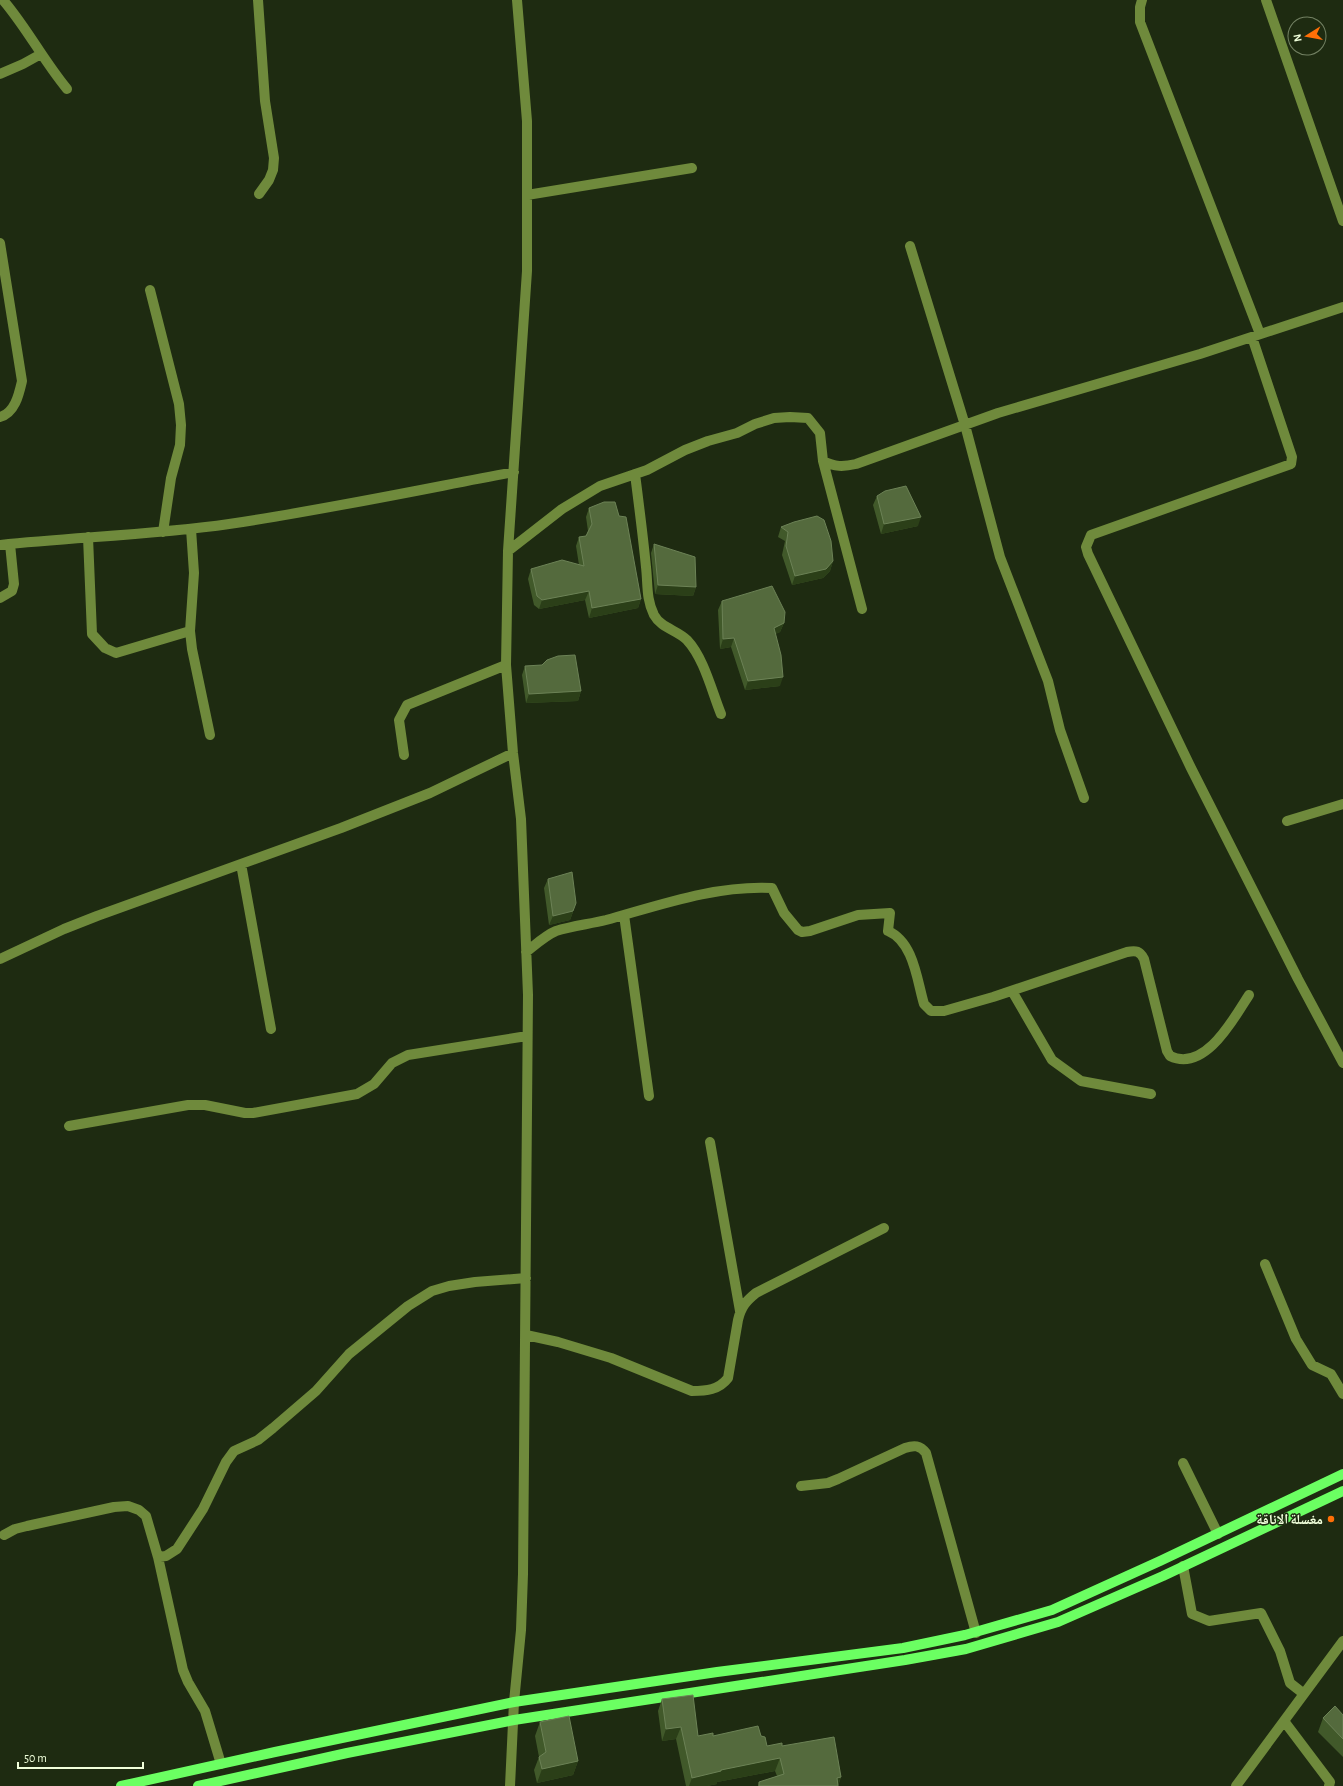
<svg xmlns="http://www.w3.org/2000/svg" width="1343" height="1786" font-family="'Alegreya Sans','Noto Naskh Arabic',sans-serif">
	<style>
		.lines { fill: none; stroke-linecap: round; stroke-linejoin: round }
		.minor { stroke: #6f8a3c; stroke-width: 10 }
		.major { stroke: #6bff62; stroke-width: 10 }
		.wall { fill: #41592a }
		.shaded-wall { fill: #2b3f18 }
		.building { fill: #546a3d; stroke: #6c8256 }
		.poi-dot { fill: #ff6f07; stroke: #1e2b11; stroke-width: 1.5 }
		.labels { text-anchor: middle; stroke-width: 3; stroke-linejoin: round; paint-order: stroke }
		.poi-label { font-size: 14px; font-weight: bold; fill: #f0ffdb; stroke: #1e2b11; text-anchor: end }
	</style>
	<rect width="100%" height="100%" fill="#1e2b11"/>
	<g class="lines">
		<path class="minor" d="M3 0C27 28 43 60 67 89
			M258 0 265 101 274 158 273 170 269 180 259 194
			M1142 0 1140 7V22L1260 334
			M1266 0 1343 221
			M0 74 23 64 41 54
			M527 195 692 168
			M0 243 22 381C19 394 15 413 0 417
			M910 246 965 425 1000 557 1048 681 1060 730 1084 798
			M150 290 179 404 181 425 180 445 171 478 163 532
			M1252 337 1292 457 1291 464 1091 535 1086 547 1088 554 1191 768 1298 979 1343 1063
			M823 461 862 609
			M635 474C639 505 643 536 646 567 648 584 646 599 654 615 661 628 677 630 687 640 704 658 712 692 721 714
			M191 529 194 573 190 631 192 649 210 735
			M88 537 92 634 105 648 116 653 190 631
			M0 545C76 537 153 535 229 524 324 510 419 490 514 472
			M508 551 562 509 600 486 647 470 685 450 708 441 737 433 755 424 774 418 790 417 808 418 820 433 823 461C835 467 843 467 856 464L998 413 1200 354 1343 307
			M0 598 12 591 14 584 10 544
			M404 755 399 720 407 705 506 665
			M1287 821 1343 804
			M241 864 271 1029
			M624 915 649 1096
			M526 952C535 945 546 935 556 931 572 926 590 924 606 920 660 905 716 885 772 888L784 913 798 930 802 932 810 931 858 915 890 913 888 931C914 942 917 981 924 1004L931 1011H944L993 997 1127 952C1136 950 1140 951 1144 959L1167 1051 1170 1056C1205 1073 1234 1018 1249 995
			M0 959 64 929 97 916 341 828 430 793 513 753
			M1012 991 1052 1060 1081 1081 1151 1094
			M69 1126 188 1105H205L245 1113H253L357 1094 374 1084 392 1063 408 1055 527 1036
			M710 1142 740 1311
			M1265 1264 1296 1339 1312 1365 1331 1374 1343 1394
			M526 1335 558 1342 611 1358 692 1391C706 1391 719 1390 728 1378L738 1320C741 1307 746 1301 756 1293L884 1228
			M1183 1463 1218 1534
			M801 1486 828 1483 838 1479 905 1448C914 1445 920 1445 926 1453L976 1633
			M4 1535 15 1529 27 1526 114 1507 128 1506 139 1510 146 1516 158 1557 183 1670 188 1682 205 1711 221 1764
			M158 1557 166 1556 177 1549 203 1509 226 1462 234 1451 258 1440 273 1428 316 1391 349 1354 408 1306 432 1291 449 1286 475 1282 526 1278
			M1183 1566 1192 1614 1209 1621 1261 1613 1280 1651 1290 1683 1304 1694
			M1284 1721 1330 1782 1329 1786
			M510 1786 514 1702 521 1630 523 1574 528 995 521 819 513 753 506 665 508 551 527 271V121L517 0
			M1236 1786 1343 1641"/>
		<path class="major" d="M121 1786 275 1752 514 1702 717 1672 903 1648 965 1635 1052 1610 1160 1561 1343 1474
			M198 1786 347 1753 514 1720 905 1660 966 1649 1058 1622 1163 1576 1343 1491"/>
	</g>
	<path class="wall" d="M877 496 918 526 881 534 873 505Z
		M589 508 641 599 638 608 589 618 585 600 539 609 534 605 528 579 531 569 579 565 576 546 579 537 586 536 588 531 586 517Z
		M781 527 833 561 830 571 823 578 792 585 782 555 785 541 778 537Z
		M654 544 696 587 693 596 655 594 651 553Z
		M722 601 784 623 780 632 775 634 780 686 745 690 731 647 720 649 718 610Z
		M525 666 581 691 578 701 526 703 522 675Z
		M548 879 573 912 570 920 549 925 544 888Z
		M662 1699 698 1736H761L767 1746H782L841 1777 838 1786H758L759 1782 777 1776 775 1771 717 1782V1784L707 1786H686L676 1739 662 1741 658 1711Z
		M1343 1715V1757L1318 1732 1323 1718Z
		M540 1722 578 1761 573 1775 537 1783 534 1770 539 1757 535 1736Z"/>
	<path class="shaded-wall" d="M921 517 918 526 881 534 884 524Z
		M833 561 830 571 823 578 792 585 795 576Z
		M658 585 696 587 693 596 655 594Z
		M589 591 585 600 539 609 542 600Z
		M641 599 638 608 589 618 592 608Z
		M784 623 780 632 770 637 774 628Z
		M734 638 731 647 720 649 723 639Z
		M783 677 780 686 745 690 748 681Z
		M581 691 578 701 526 703 529 694Z
		M576 903 570 920 549 925 553 916Z
		M681 1727 676 1739 662 1741 666 1729Z
		M780 1758 775 1771 717 1782V1784L707 1786H689L692 1778 721 1770Z
		M578 1761 573 1775 537 1783 542 1769Z
		M841 1777 838 1786 837 1778Z"/>
	<path class="building" d="M906 486 921 517 884 524 877 496 885 491Z
		M604 502H615L619 516 626 517 641 599 592 608 589 591 542 600 537 596 531 569 562 560 584 566 579 537 586 536 592 524 589 508Z
		M817 516 824 520 831 541 833 561 826 569 795 576 786 546 788 532 781 527 794 522Z
		M654 544 695 557 696 587 658 585Z
		M772 586 785 612 784 623 774 628 781 655 783 677 748 681 734 638 723 639 722 601Z
		M575 655 581 691 529 694 525 666 542 665 547 660 558 656Z
		M572 872 576 903 573 911 553 916 548 879Z
		M693 1695 698 1736 713 1733V1736L758 1726 761 1736 765 1737 767 1746 782 1743V1746L834 1737 841 1777 837 1778 838 1786H759V1782L784 1774 780 1758 721 1770V1771L692 1778 681 1727 666 1729 662 1699Z
		M1335 1706 1343 1715V1739L1323 1718Z
		M569 1716 578 1761 542 1769 539 1757 546 1752 540 1722Z"/>
	<circle class="poi-dot" cx="1331" cy="1519" r="4"/>
	<g class="labels">
		<g class="poi-label">
			<text x="1323" y="1524">مغسلة الاناقة</text>
		</g>
	</g>
	<g transform="translate(1307 36) rotate(259)"><circle r="19" fill="#1e2b11" stroke="#728062"/>
	<path d="M0-3L7 15L0 10L-7 15Z" fill="#ff6f07"/>
	<text y="-6" font-size="11" font-weight="bold" text-anchor="middle" fill="#f0ffdb">N</text>
	</g>
	<path d="M18 1762v6h125v-6" fill="none" stroke="#f0ffdb" stroke-width="2"/>
	<text x="24" y="1762" font-size="12" fill="#f0ffdb" stroke="#1e2b11" stroke-width="3" paint-order="stroke">50 m</text>
</svg>
